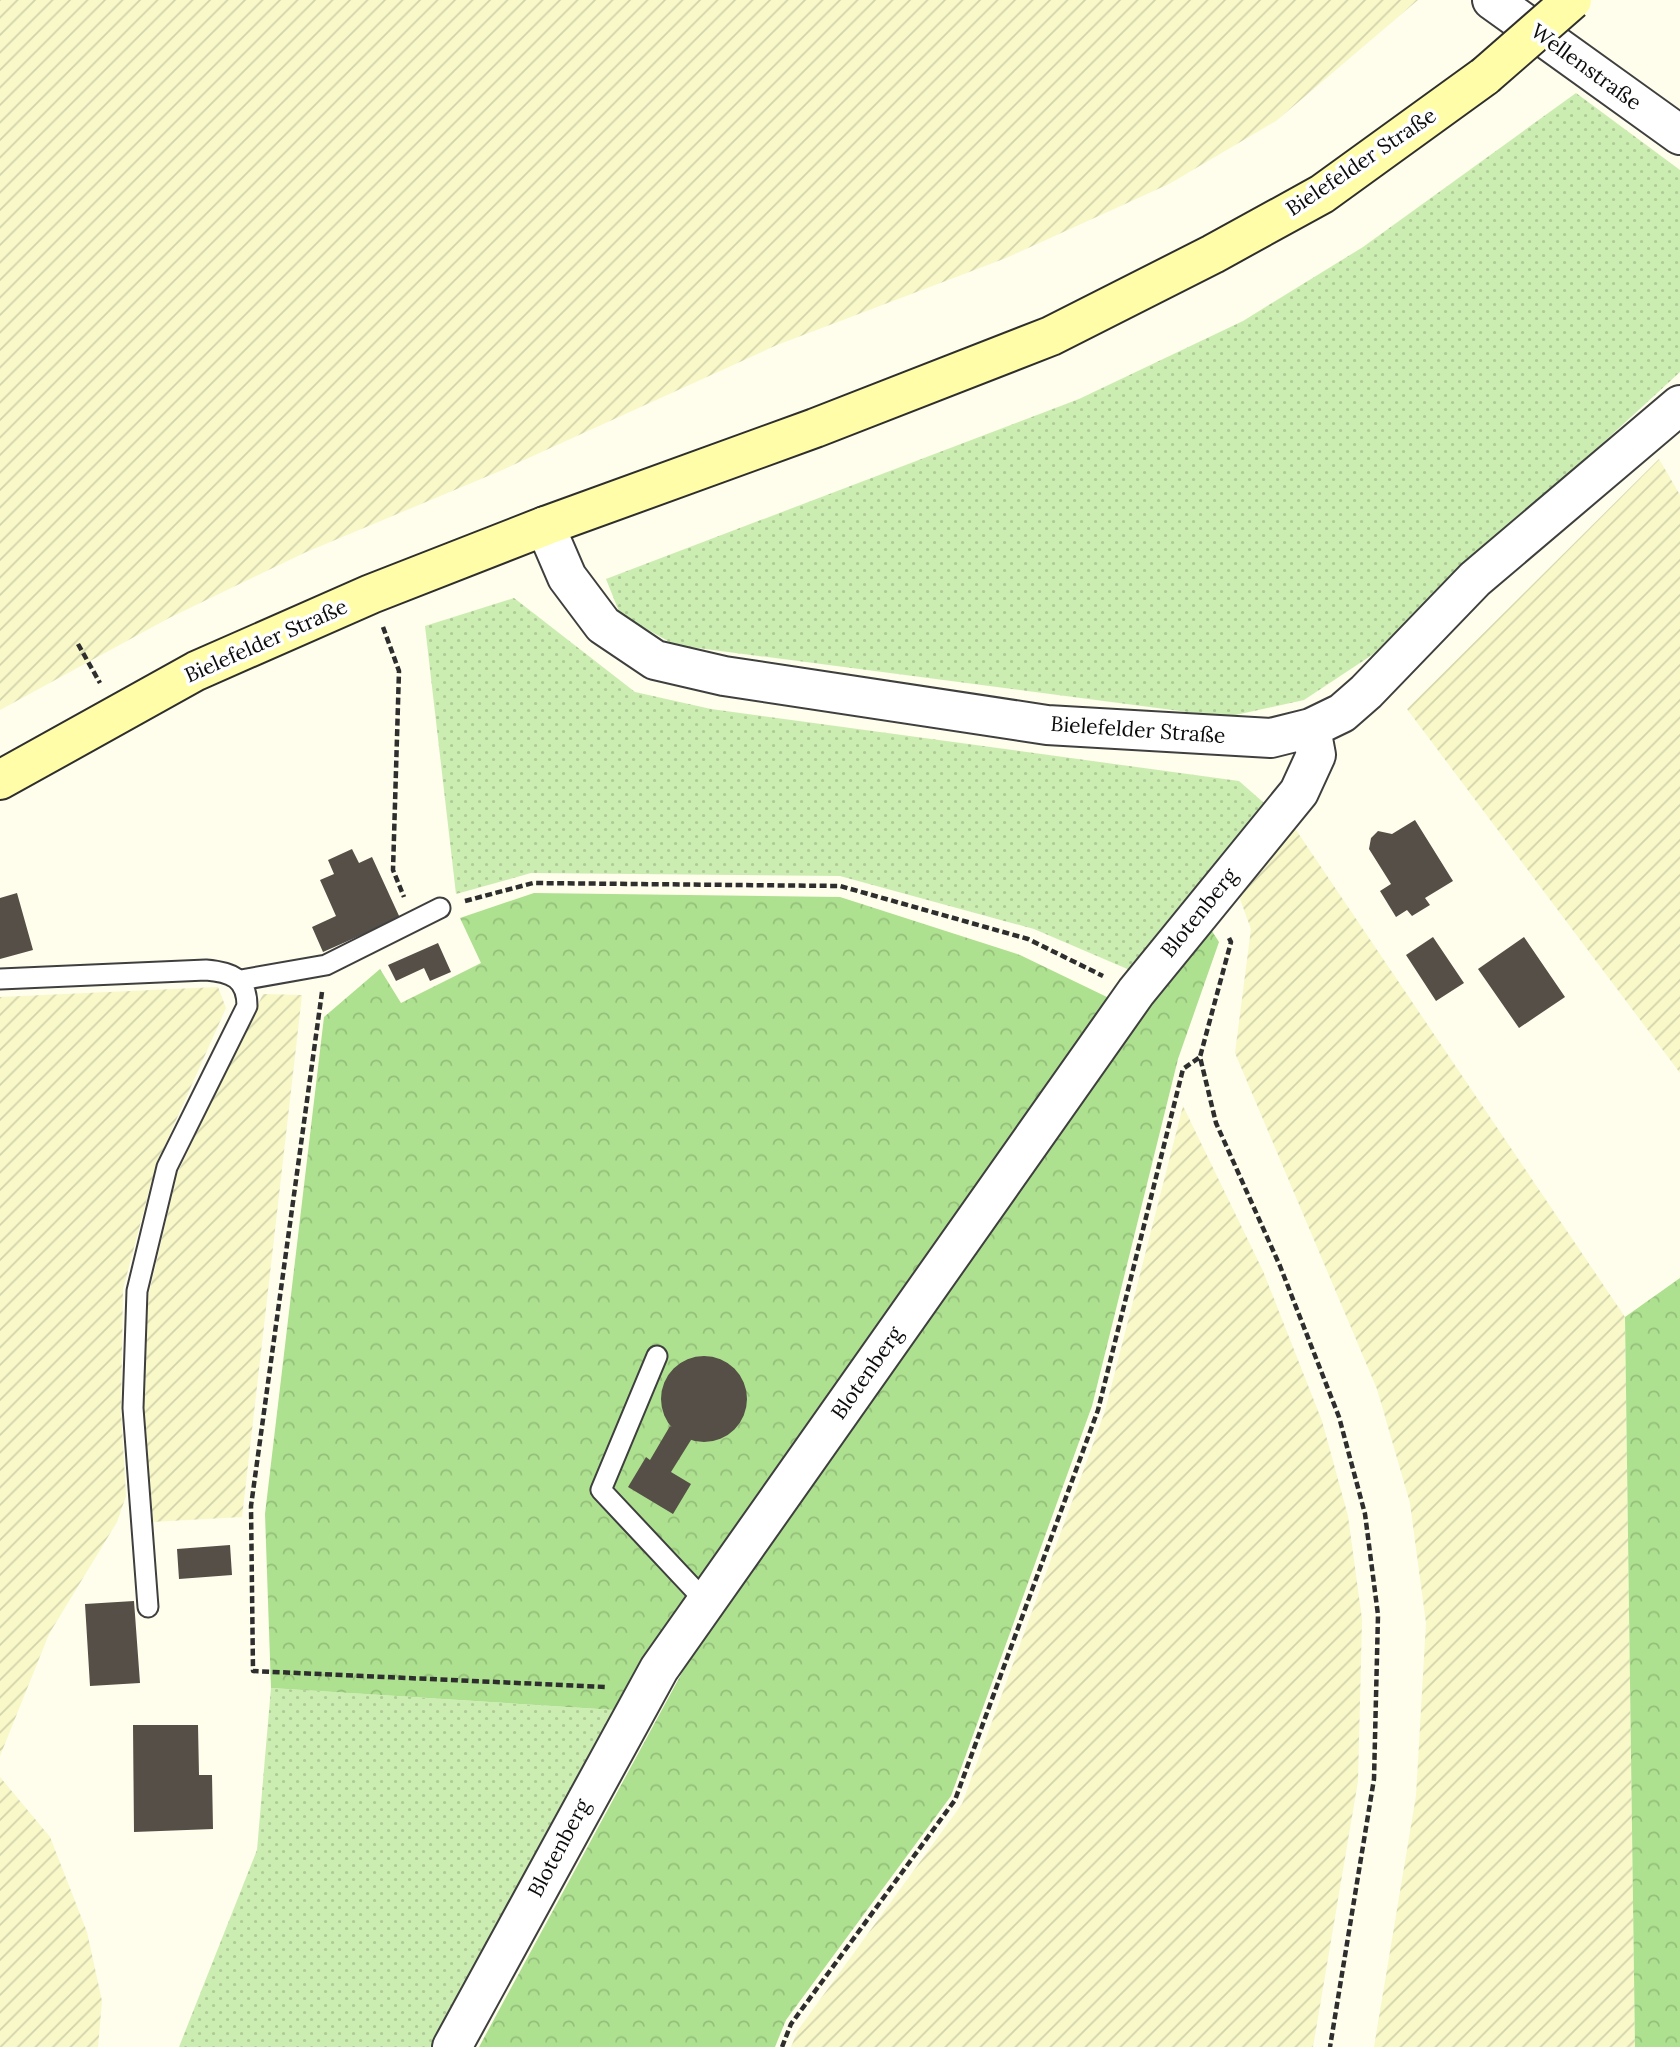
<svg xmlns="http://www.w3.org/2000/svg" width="1680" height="2047" font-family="Lora,serif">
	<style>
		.farmland { fill: url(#farmland-furrows) }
		.grass { fill: url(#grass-dots) }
		.forest { fill: url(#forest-crowns) }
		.building { fill: #564f48 }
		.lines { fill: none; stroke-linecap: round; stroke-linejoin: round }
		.lane-casing { stroke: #3f3f3f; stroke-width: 23 }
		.street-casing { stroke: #3f3f3f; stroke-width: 42 }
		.secondary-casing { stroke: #2e2e2e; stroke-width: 42 }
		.path { stroke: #2e2e2e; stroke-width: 4.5; stroke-dasharray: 7 3.5; stroke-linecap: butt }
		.lane { stroke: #fff; stroke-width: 19 }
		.street { stroke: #fff; stroke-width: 38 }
		.secondary { stroke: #fffda7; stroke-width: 38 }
		.secondary-bridge-casing { stroke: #2e2e2e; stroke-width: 42; stroke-linecap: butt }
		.secondary-bridge { stroke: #fffda7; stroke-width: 38 }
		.labels { text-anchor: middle; stroke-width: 7; stroke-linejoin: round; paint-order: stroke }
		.street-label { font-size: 21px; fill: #0c0c0c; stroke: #fff }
	</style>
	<defs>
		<pattern id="farmland-furrows" width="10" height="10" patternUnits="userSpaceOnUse" patternTransform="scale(1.75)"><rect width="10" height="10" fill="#f8f8c9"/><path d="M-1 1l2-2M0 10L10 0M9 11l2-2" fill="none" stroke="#d3d3ab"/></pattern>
		<pattern id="grass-dots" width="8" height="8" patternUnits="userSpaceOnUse" patternTransform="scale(1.75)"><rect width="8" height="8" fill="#ccedb1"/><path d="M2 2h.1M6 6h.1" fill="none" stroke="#aeca97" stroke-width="1.8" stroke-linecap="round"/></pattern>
		<pattern id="forest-crowns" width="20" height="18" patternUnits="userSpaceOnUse" patternTransform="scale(1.75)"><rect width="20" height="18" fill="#ade08f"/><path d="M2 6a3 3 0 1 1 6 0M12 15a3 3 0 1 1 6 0" fill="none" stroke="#94bf7a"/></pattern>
	</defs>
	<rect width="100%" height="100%" fill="#fffdec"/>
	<path class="farmland" d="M0 0H1418L1276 121 1169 184 1006 258 777 345 500 471 304 553 169 618 0 710Z
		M1659 459 1680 495V1073L1407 709Z
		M1294 827 1625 1317 1635 2047H1374L1416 1796 1426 1623 1410 1503 1377 1389 1235 1053 1251 929 1236 888Z
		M218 987 226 1008 156 1165 123 1289 121 1411 126 1496 117 1522 49 1634 0 1756V997Z
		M263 994 302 995 242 1517 151 1522 141 1405 149 1293 177 1174Z
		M1183 1106 1263 1271 1322 1421 1348 1516 1362 1619 1358 1781 1313 2047H791L798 2030 962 1804 1105 1411Z
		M0 1777 50 1837 87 1932 102 2001 98 2047H0Z"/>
	<path class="grass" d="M1576 93 1680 170V372L1372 655 1304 700 1226 717 675 645 620 614 606 579 1079 399 1243 321 1363 247Z
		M514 598 635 692 711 709 1239 781 1272 810 1139 974 1034 929 840 876 531 873 456 894 425 626Z
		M271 1688 615 1710 434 2047H179L257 1850Z"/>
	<path class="forest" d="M534 893 840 897 1020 955 1109 998 615 1710 271 1688 265 1514 324 1017 380 969 401 1003 481 963 460 918Z
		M1208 925 1219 942 1178 1059 1092 1406 951 1796 786 2020 775 2047H479L684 1669 1140 1014Z
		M1680 1278V2047H1635L1625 1317Z"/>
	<path class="building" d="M1415 820 1453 881 1425 898 1430 905 1412 916 1407 910 1396 917 1380 891 1391 884 1369 849 1371 838 1378 831 1392 834Z
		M352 849 359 863 372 857 400 918 323 952 312 927 336 916 320 880 334 874 328 860Z
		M17 893 33 950 0 959V898Z
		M1433 937 1464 983 1436 1001 1406 955Z
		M1524 937 1565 997 1519 1028 1478 969Z
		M438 943 451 972 430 981 424 968 396 981 388 965Z
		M661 1399a43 43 0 1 1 86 0a43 43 0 1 1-86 0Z
		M670 1426 691 1440 671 1472 691 1484 673 1514 628 1487 646 1457 650 1460Z
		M230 1545 232 1575 179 1579 177 1549Z
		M134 1601 140 1683 90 1686 85 1604Z
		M133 1725H198L199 1775H212L213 1829 134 1832Z"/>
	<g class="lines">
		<defs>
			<path id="lane" d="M0 979 206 970C231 972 247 978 247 1006L167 1167 137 1291 133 1408 148 1607
				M241 980 326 965 440 908
				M657 1356 601 1490 706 1602"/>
			<path id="street" d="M1492 0 1680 135
				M545 526 567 577 603 625 655 660 724 676 1047 725 1271 738 1311 728 1342 713 1366 692 1475 579 1680 405
				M452 2047 659 1669 1136 992 1299 792 1316 755 1311 728"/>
			<path id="secondary" d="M0 780 196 671 371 594 545 526 815 428 1051 336 1213 254 1322 194 1485 76"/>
		</defs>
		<use href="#lane" class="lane-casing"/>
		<use href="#street" class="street-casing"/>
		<use href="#secondary" class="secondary-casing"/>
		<path class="path" d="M383 627 399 671 393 870 404 897
			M78 644 100 683
			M465 901 533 883 840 886 1028 939 1103 976
			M1229 938 1231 942 1200 1057 1216 1123 1280 1266 1339 1417 1365 1514 1378 1615 1374 1779 1330 2047
			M322 992 251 1506 253 1671 606 1687
			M782 2047 791 2024 955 1800 1098 1410 1183 1069 1200 1057"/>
		<use href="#lane" class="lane"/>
		<use href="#street" class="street"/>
		<use href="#secondary" class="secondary"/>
		<defs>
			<path id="secondary-bridge" d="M1485 76 1572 0"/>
		</defs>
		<use href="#secondary-bridge" class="secondary-bridge-casing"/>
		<use href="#secondary-bridge" class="secondary-bridge"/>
	</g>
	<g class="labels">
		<g class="street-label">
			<text transform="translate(1586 67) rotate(36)" y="7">Wellenstraße</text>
			<text transform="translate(1361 162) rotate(-34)" y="7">Bielefelder Straße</text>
			<text transform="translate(266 641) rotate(-24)" y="7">Bielefelder Straße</text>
			<text transform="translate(1138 730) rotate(4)" y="7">Bielefelder Straße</text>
			<text transform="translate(1199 913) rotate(-51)" y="7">Blotenberg</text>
			<text transform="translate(867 1373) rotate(-55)" y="7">Blotenberg</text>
			<text transform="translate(559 1848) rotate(-62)" y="7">Blotenberg</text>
		</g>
	</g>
</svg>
